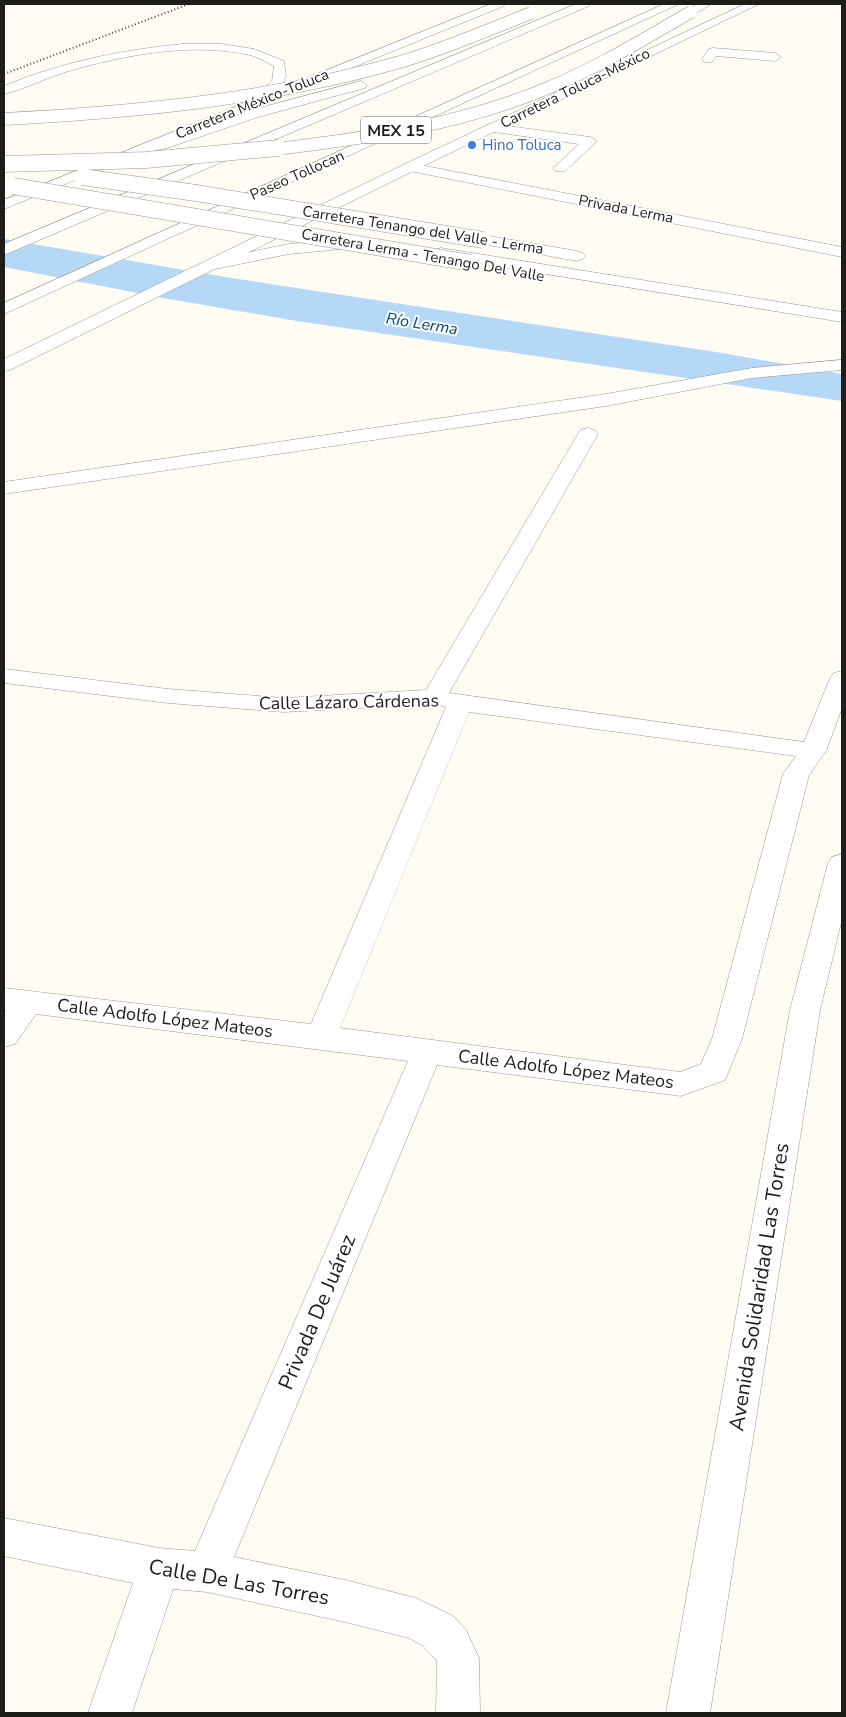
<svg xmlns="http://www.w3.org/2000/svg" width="846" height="1717" font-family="'Nunito Sans',sans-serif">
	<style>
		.water { fill: #b6d8f7 }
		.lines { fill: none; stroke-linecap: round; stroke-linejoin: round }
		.minor-casing { stroke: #9a9790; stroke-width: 1 }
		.major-casing { stroke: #9a9790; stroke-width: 1 }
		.highway-casing { stroke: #9a9790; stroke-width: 1 }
		.minor { fill: #fff; fill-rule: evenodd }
		.major { fill: #fff; fill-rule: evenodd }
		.highway { fill: #fff; fill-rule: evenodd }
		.rail { stroke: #474642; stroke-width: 2; stroke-dasharray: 1 2.5; stroke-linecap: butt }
		.highway-bridge-far1-casing { stroke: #9a9790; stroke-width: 13; stroke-linecap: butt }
		.highway-bridge-casing { stroke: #9a9790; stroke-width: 17; stroke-linecap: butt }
		.highway-bridge-far1 { stroke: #fff; stroke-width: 12 }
		.highway-bridge { stroke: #fff; stroke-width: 16 }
		.shop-dot { fill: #3f7fe0; stroke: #fff; stroke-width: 2 }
		.labels { text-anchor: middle; stroke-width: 4; stroke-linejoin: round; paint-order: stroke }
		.far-street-label { font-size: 15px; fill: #1e1d1a; stroke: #fff }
		.far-shop-label { font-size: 15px; fill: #366cbe; stroke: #fff; text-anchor: start }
		.shield { fill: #fff; stroke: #62615f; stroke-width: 1 }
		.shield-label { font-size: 16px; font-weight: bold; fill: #1e1d1a }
		.far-water-label { font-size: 16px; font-style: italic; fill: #024776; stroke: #fff }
		.street-label { font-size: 18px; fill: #1e1d1a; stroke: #fff }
		.near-street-label { font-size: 21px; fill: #1e1d1a; stroke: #fff }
	</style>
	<rect width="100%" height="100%" fill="#fffcf3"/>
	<path class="water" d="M4 239 225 277 716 352 842 374V401L297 321 163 298 4 267Z"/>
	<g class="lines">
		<defs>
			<path id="minor" d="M713 48 775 53 781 57 775 61 716 56 712 62H704L702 59 709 49Z
				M492 124 590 137 597 141 565 171H555L553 168 579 144 487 131 485 128 487 125Z
				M410 163 842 247V257L405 170 403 167 405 164Z
				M588 428 595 430 598 434 449 693 804 742 830 678 834 673 842 671V708L826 751 809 775 742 1039 725 1080 681 1096 437 1065 234 1557 345 1580 416 1598 453 1616 466 1630 479 1658 480 1713H436L437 1661 423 1646 409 1638 345 1622 207 1592 173 1589 132 1713H88L133 1583 4 1556V1518L159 1548 195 1551 408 1061 36 1014 15 1044 4 1047V1013L6 1010H4V988L311 1024 446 707 434 704 284 712 168 703 4 683V669L168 689 284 698 426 690 578 434 581 430ZM469 712 796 756 783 774 712 1039 701 1064 680 1072 340 1028Z"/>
			<path id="major" d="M491 4H506L504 6 4 209V200Z
				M745 4H759L415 170 10 370 4 371V359L405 164Z
				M842 854V919L820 1010 710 1713H666L790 1010 828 863 832 857Z"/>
			<path id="highway" d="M576 4H591L589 6 4 255V244Z
				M664 4H679L4 314V303Z
				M697 4H711L695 14H687L685 12Z
				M183 44H221L254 49 284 61 286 76C282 88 270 102 257 105L251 101 272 81 274 66C266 62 258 57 250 55 192 42 124 55 69 71 47 77 26 89 4 94V86C62 62 121 50 183 44Z
				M361 81 367 85 365 88 258 117 170 147 137 155 130 151 132 148 160 141 248 111Z
				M483 235 577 251 583 253 585 256 583 259 577 261 477 243 475 240 477 237Z
				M356 239 362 241 364 244 362 247 289 254 210 270 204 268 202 265 204 262 210 260 289 244Z
				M441 248 842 312V322L435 256 433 253 435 250Z
				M842 360V370L752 378 606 406 4 494V482L606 394 752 368Z"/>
		</defs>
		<use href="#minor" class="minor-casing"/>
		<use href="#major" class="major-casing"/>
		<use href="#highway" class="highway-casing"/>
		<use href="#minor" class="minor"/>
		<use href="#major" class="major"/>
		<use href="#highway" class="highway"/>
		<path class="rail" d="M4 74 189 4"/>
		<defs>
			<path id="highway-bridge-far1" d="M4 119C138 112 271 99 400 62 445 49 488 30 531 13
				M268 150C362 139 462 125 550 87 599 67 645 38 691 12"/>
			<path id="highway-bridge" d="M4 164 146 160 279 148
				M82 177 196 193 483 240
				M13 186 471 263"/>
		</defs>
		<use href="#highway-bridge-far1" class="highway-bridge-far1-casing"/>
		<use href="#highway-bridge" class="highway-bridge-casing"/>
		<use href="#highway-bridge-far1" class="highway-bridge-far1"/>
		<use href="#highway-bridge" class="highway-bridge"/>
	</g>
	<circle class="shop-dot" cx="472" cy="145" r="5"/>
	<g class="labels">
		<g class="far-street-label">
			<text transform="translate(575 88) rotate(-26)" y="5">Carretera Toluca-México</text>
			<text transform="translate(252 104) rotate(-22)" y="5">Carretera México-Toluca</text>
			<text transform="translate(297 175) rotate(-24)" y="5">Paseo Tollocan</text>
			<text transform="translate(626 209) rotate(11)" y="5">Privada Lerma</text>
			<text transform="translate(423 230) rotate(9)" y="5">Carretera Tenango del Valle - Lerma</text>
			<text transform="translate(423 255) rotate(10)" y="5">Carretera Lerma - Tenango Del Valle</text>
		</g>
		<g class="far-shop-label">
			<text x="482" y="150">Hino Toluca</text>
		</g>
		<rect class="shield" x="361" y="116.5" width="70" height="27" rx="4"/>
		<g class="shield-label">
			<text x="396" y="136">MEX 15</text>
		</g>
		<g class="far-water-label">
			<text transform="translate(422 323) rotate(9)" y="6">Río Lerma</text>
		</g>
		<g class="street-label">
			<text transform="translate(349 702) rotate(-1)" y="6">Calle Lázaro Cárdenas</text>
			<text transform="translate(165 1018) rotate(7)" y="6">Calle Adolfo López Mateos</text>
			<text transform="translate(566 1069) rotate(7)" y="6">Calle Adolfo López Mateos</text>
		</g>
		<g class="near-street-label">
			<text transform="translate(759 1287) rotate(-81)" y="7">Avenida Solidaridad Las Torres</text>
			<text transform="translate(317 1312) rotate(-67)" y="7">Privada De Juárez</text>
			<text transform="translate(239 1582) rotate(10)" y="7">Calle De Las Torres</text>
		</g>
	</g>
	<rect width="846" height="1717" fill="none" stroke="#1e1d1a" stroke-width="10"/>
</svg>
